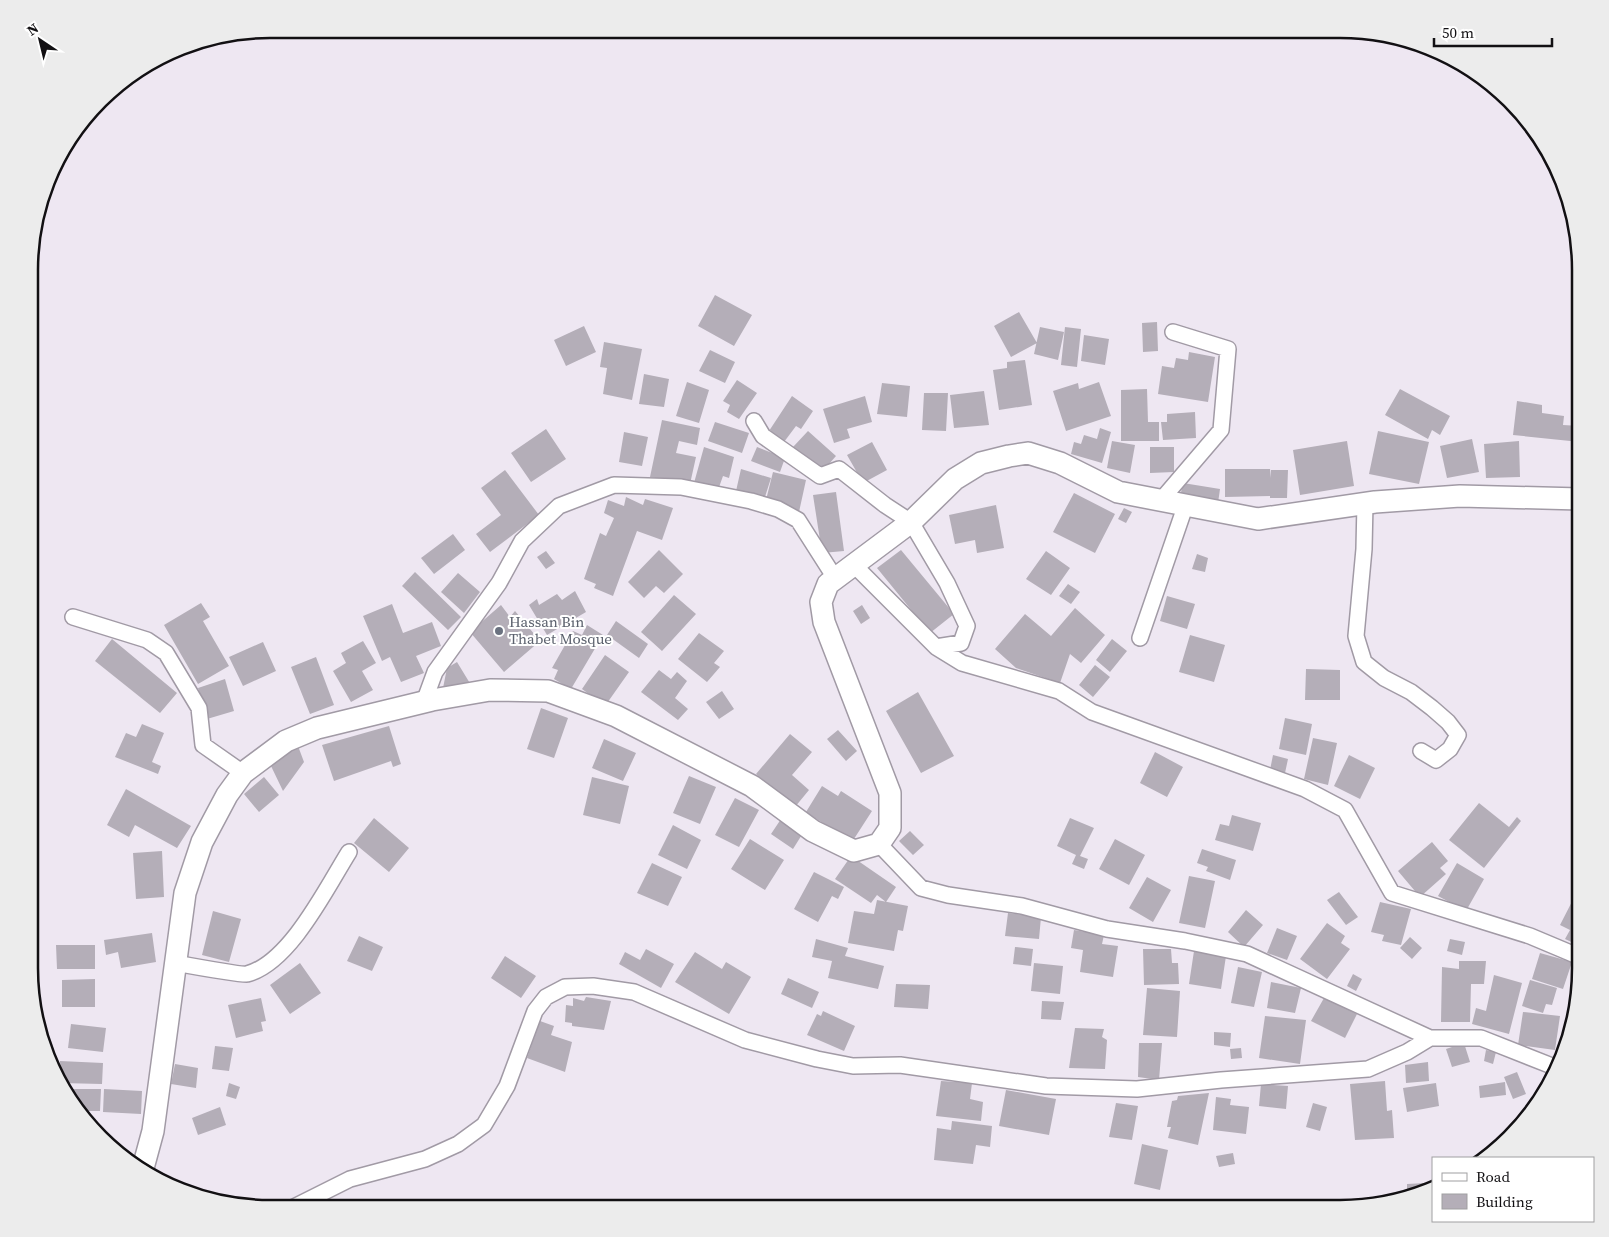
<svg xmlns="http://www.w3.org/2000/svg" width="1609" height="1237" font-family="'Source Serif 4',serif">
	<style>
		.building { fill: #b4aeb8 }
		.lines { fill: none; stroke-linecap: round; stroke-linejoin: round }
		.street-casing { stroke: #a19aa5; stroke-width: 18 }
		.secondary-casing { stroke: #a19aa5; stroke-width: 24 }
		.street { stroke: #fff; stroke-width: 15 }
		.secondary { stroke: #fff; stroke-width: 21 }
		.worship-dot { fill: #6b7280; stroke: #fff; stroke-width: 2 }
		.labels { text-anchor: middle; stroke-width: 4; stroke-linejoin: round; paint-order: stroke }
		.worship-label { font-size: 15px; fill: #5b616d; stroke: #fff; text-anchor: start }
		.rim { fill: none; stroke: #121013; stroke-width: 2.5 }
	</style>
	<rect width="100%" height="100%" fill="#eee7f2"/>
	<path class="building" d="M715 295 752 315 734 346 698 326Z
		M1019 312 1037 343 1011 357 994 326Z
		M1157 322 1158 351 1143 352 1142 323Z
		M584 326 596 352 566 366 554 340Z
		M1040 327 1064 332 1058 360 1034 354Z
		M1065 327 1081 329 1077 367 1061 365Z
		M1084 335 1109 339 1105 365 1081 361Z
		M604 342 642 349 632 400 603 394 607 368 600 367Z
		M710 350 735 362 725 383 699 371Z
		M1189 352 1215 357 1208 402 1158 394 1162 366 1174 368 1176 358 1188 360Z
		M1025 360 1032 405 999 410 993 370 1007 368V362Z
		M644 374 669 379 664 407 639 404Z
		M737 380 757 393 739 419 727 412 730 405 723 401Z
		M687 382 709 390 699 423 676 416Z
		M1099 382 1111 416 1066 431 1053 391 1078 383 1079 389Z
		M882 383 910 386 907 417 877 414Z
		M1147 389 1148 422H1159V441H1121V390Z
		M1400 389 1450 416 1440 435 1432 430 1428 439 1385 415Z
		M984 391 989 425 954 428 950 395Z
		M924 393H948L946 431 922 430Z
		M792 396 813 411 801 429 796 426 784 442 769 431Z
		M865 396 872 422 847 429 850 438 834 443 823 409Z
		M1517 401 1542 405V413L1564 416 1563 425 1580 426V442L1513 435Z
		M1195 412 1196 438 1163 440 1161 422H1167V414Z
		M662 420 700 428 697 445 679 441 676 453 696 457 690 484 650 477Z
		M715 422 749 433 742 453 708 441Z
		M1100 428 1111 432 1102 463 1071 454 1074 442 1081 444 1084 435 1097 439Z
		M546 429 566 459 531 482 511 453Z
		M808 431 836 456 822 472 793 447Z
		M1378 431 1429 442 1419 484 1369 474Z
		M624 432 648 437 642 466 619 462Z
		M1472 439 1479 472 1447 478 1440 446Z
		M1112 441 1135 445 1130 473 1107 468Z
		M1347 441 1354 486 1300 495 1293 450Z
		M1519 441 1520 477 1486 478 1484 444Z
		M872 442 887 470 863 483 847 455Z
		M704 447 734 457 729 478 723 476 718 490 694 483Z
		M757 447 785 458 780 472 751 461Z
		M1150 447H1174V472L1150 473Z
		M1579 459 1580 460V481L1575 480Z
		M741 469 771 478 764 500 736 491Z
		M1225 469H1270L1271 478V470H1288L1287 498H1270V496L1225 497Z
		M505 470 539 515 490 552 476 534 501 515 481 488Z
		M773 472 806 480 799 512 765 504Z
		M1183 483 1220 489 1218 503 1180 497Z
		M836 492 844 551 822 553 813 495Z
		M1074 493 1115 514 1095 553 1053 532Z
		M626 497 643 505 645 499 673 508 662 540 637 531 613 596 594 588 596 584 584 579 600 533 606 536 614 518 604 513 608 500 624 506Z
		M996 505 1004 548 977 553 975 540 955 544 949 515Z
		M1124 508 1132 512 1126 523 1118 519Z
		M1575 513H1580V539L1572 538Z
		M453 534 465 550 434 574 421 558Z
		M659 550 683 574 664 593 656 586 644 598 628 582Z
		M901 550 954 614 930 633 877 568Z
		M546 551 555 563 546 569 537 557Z
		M1046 551 1070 568 1051 595 1026 579Z
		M1197 554 1208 558 1205 572 1192 569Z
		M415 572 461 617 448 630 402 586Z
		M458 573 480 592 464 613 441 592Z
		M1068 584 1080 592 1071 604 1059 596Z
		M575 591 586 612 547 635 529 605 537 599 539 605 557 594 562 600Z
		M674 595 696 614 662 651 641 632Z
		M1167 596 1195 604 1187 629 1160 621Z
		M201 603 210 617 203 621 229 666 198 684 164 625Z
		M392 604 403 633 432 622 441 646 416 656 424 673 401 682 390 657 382 661 363 616Z
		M501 605 510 617 515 611 540 641 504 672 470 632Z
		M862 605 870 618 861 624 853 611Z
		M1075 608 1105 635 1081 663 1070 654 1060 683 1016 668 995 649 1025 614 1051 636Z
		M30 610H39L30 635Z
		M616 621 648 644 639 658 607 635Z
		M587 625 603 635 571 689 554 679 558 670 552 668 573 631 582 635Z
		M699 633 724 651 714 663 720 667 707 682 678 659Z
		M1190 635 1225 645 1214 682 1179 672Z
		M112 639 177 693 160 713 95 661Z
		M1112 639 1127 651 1110 672 1096 660Z
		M363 641 376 663 362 671 373 690 351 702 333 671 346 663 341 653Z
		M263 642 276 671 243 686 229 657Z
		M605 655 629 672 605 706 582 689Z
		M316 657 334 705 310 714 291 667Z
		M457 662 471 685 443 688 447 668Z
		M1095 665 1110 677 1093 697 1079 685Z
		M1306 669 1340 670V700H1305Z
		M659 670 671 679 677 672 687 681 675 698 688 709 678 720 641 692Z
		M225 679 234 711 207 719 198 688Z
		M722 691 734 709 719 719 706 702Z
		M918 692 954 756 921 773 886 711Z
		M541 708 568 718 554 758 527 749Z
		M1285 718 1312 724 1306 755 1279 749Z
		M142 724 164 733 152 762 161 766 158 774 115 757 126 733 136 737Z
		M389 726 401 764 393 767 391 761 334 781 322 745Z
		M838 730 857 751 846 761 827 739Z
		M790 734 812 752 792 775 809 790 795 807 756 774Z
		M1313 738 1337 743 1328 785 1304 779Z
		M604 739 636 753 623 781 592 768Z
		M298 746 304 762 283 791 271 766Z
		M1155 752 1183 767 1167 797 1140 783Z
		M1273 755 1288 759 1285 773 1270 770Z
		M1349 755 1375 768 1360 799 1334 786Z
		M689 776 716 787 700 824 673 813Z
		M264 777 279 795 259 812 244 794Z
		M592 777 629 786 620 824 583 815Z
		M822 786 838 796 841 791 872 811 852 842 806 812Z
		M126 789 191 826 177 848 135 825 129 837 107 825Z
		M735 798 759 810 739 847 715 835Z
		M1479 803 1509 827 1517 817 1521 821 1484 868 1449 840Z
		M1232 815 1261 823 1253 851 1215 840 1220 824 1229 826Z
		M374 818 409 848 389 872 354 843Z
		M1070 818 1094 828 1080 856 1088 859 1084 869 1072 864 1076 855 1057 846Z
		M781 819 803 833 793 849 771 834Z
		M673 825 701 840 687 869 658 855Z
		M910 831 924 845 913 855 899 841Z
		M750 839 784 860 765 890 731 869Z
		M1115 839 1145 855 1129 885 1099 869Z
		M1432 842 1448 861 1440 868 1446 874 1420 897 1398 871Z
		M1202 849 1236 860 1230 880 1206 871 1208 867 1197 863Z
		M162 851 164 897 136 899 133 853Z
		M851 856 896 887 886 902 877 895 871 903 835 879Z
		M652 863 682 877 668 906 637 893Z
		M1457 863 1484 879 1466 911 1438 896Z
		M814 872 844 887 838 899 832 896 818 922 794 909Z
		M1189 876 1215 881 1205 928 1179 923Z
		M1147 877 1171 890 1153 922 1129 908Z
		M1580 886V946L1565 939 1570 930 1560 925Z
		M1339 892 1358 917 1346 925 1327 900Z
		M877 900 908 906 903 931 898 930 894 951 848 943 854 911 874 914Z
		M1380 902 1411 909 1401 945 1382 941 1384 935 1371 932Z
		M1246 910 1263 925 1244 947 1228 932Z
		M213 911 241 919 229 962 202 955Z
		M1008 913 1041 917 1039 939 1005 936Z
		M1327 923 1345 936 1341 943 1350 949 1327 979 1300 959Z
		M1277 928 1297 936 1287 960 1267 953Z
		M1074 930 1104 935 1102 944 1118 946 1113 977 1080 972 1083 950 1071 948Z
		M152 933 156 962 121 968 118 952 106 955 104 940Z
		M359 936 383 947 372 971 347 961Z
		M1410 937 1422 948 1412 959 1400 948Z
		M816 939 848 948 845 956 884 966 878 989 828 978 832 961 812 957Z
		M1450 939 1465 942 1462 955 1447 951Z
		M56 945H95V969H57Z
		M1015 947 1033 949 1031 966 1013 964Z
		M646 949 674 964 661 988 619 964 625 952 640 960Z
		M1143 949H1171L1172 963H1178L1179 984 1144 985Z
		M1194 951 1226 956 1221 989 1189 984Z
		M695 952 722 969 726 962 751 977 729 1014 675 982Z
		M1540 953 1572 962 1563 989 1532 979Z
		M505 956 536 976 521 998 491 978Z
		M1459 961H1486L1484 984H1471L1470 1022H1441L1442 967 1459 969Z
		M300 963 321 993 290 1014 270 985Z
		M1034 963 1063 966 1060 994 1031 991Z
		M1238 967 1262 972 1254 1007 1231 1003Z
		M1353 974 1362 979 1356 991 1347 986Z
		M1494 975 1522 983 1509 1034 1472 1024 1476 1008 1486 1011Z
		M788 978 819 992 812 1008 781 994Z
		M95 979V1007H62V980Z
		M1530 980 1557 988 1552 1005 1546 1004 1543 1013 1522 1006Z
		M1271 982 1301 988 1295 1013 1267 1008Z
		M896 984 930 985 928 1009 894 1007Z
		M1147 988 1180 991 1177 1037 1143 1035Z
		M586 997 611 1001 604 1030 572 1026V1023L565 1022 566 1005 573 1006V998L584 1001Z
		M261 998 266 1021 261 1022 263 1031 236 1038 228 1005Z
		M1324 998 1357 1014 1345 1038 1311 1021Z
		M1042 1001 1064 1002 1061 1020 1041 1019Z
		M823 1011 855 1026 844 1051 807 1035 817 1014 821 1016Z
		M1523 1012 1560 1016 1555 1050 1518 1045Z
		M1265 1016 1306 1020 1300 1064 1259 1058Z
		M540 1021 554 1026 551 1035 572 1042 565 1072 527 1058Z
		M71 1024 106 1028 103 1052 68 1048Z
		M1075 1028 1104 1029 1102 1037 1107 1040 1105 1069 1069 1068Z
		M1214 1032 1231 1033 1230 1047 1214 1045Z
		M1139 1043H1162L1159 1080 1138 1077Z
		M1464 1043 1470 1062 1452 1067 1446 1049Z
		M215 1046 233 1048 229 1071 212 1069Z
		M1241 1048 1242 1058 1231 1059 1230 1049Z
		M1486 1050 1496 1052 1493 1064 1484 1061Z
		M60 1061 103 1063 102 1084 61 1083Z
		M1428 1062 1429 1081 1406 1083 1405 1065Z
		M175 1064 198 1068 196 1088 171 1084Z
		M1517 1072 1526 1094 1513 1099 1504 1077Z
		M941 1081 972 1083 970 1099 983 1102 981 1121 936 1116Z
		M1385 1081 1387 1111 1392 1110 1394 1138 1355 1140 1350 1084Z
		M1505 1082 1506 1095 1480 1098 1479 1086Z
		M229 1083 240 1087 236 1099 226 1096Z
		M1436 1083 1439 1106 1407 1112 1403 1088Z
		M1261 1084 1288 1086 1286 1109 1259 1106Z
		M65 1089H101L100 1111H82Z
		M104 1089 142 1091 141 1114 103 1112Z
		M1006 1090 1056 1099 1049 1135 999 1126Z
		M1209 1093 1198 1145 1168 1138 1171 1127H1167L1172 1101 1177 1100 1178 1096Z
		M1216 1097 1231 1099 1230 1105 1249 1107 1246 1134 1213 1130Z
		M1116 1103 1138 1106 1132 1140 1109 1137Z
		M1313 1103 1327 1107 1320 1131 1306 1127Z
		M220 1107 226 1125 198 1135 192 1118Z
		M952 1121 992 1126 990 1147 976 1145 973 1164 934 1160 937 1128 951 1130Z
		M1142 1144 1168 1150 1160 1190 1134 1184Z
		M1233 1153 1235 1164 1219 1167 1216 1156Z
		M1426 1183V1191L1407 1195V1184Z"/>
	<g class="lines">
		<defs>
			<path id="street" d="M754 421 763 436 820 476 839 469 885 505 911 522 947 583 967 626 961 643 936 647
				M1162 499 1221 430 1228 349 1173 332
				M1365 503 1364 549 1356 636 1364 662 1384 678 1411 692 1432 708 1448 722 1458 735 1450 749 1436 760 1421 751
				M853 564 936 647 962 663 1059 691 1092 712 1305 789 1345 810 1392 893 1530 936 1580 957
				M73 617 147 640 166 653 199 708 203 745 243 773
				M1140 638 1186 504
				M424 702 435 672 499 583 522 541 559 506 614 485 681 487 751 501 778 509 798 520 835 578
				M879 844 921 888 948 895 1022 906 1107 929 1185 941 1247 954 1430 1038H1481L1557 1068
				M175 963C186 965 242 975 247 974 290 963 327 887 349 852
				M292 1208 350 1179 425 1159 458 1144 484 1125 507 1086 535 1011 546 997 565 987 593 986 634 992 745 1040 817 1059 853 1066 900 1065 1046 1086 1137 1089 1221 1080 1368 1069 1407 1052 1430 1038"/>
			<path id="secondary" d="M143 1168 153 1131 185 893 202 842 227 795 243 773 286 741 317 728 432 700 490 690 548 691 616 716 752 786 813 831 854 851 879 844 890 828V793L824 622 821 602 828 584 911 522 955 479 981 463 1009 456 1028 453 1060 463 1118 492 1258 519 1375 502 1460 496 1580 499"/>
		</defs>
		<use href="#street" class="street-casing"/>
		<use href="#secondary" class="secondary-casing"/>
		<use href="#street" class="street"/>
		<use href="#secondary" class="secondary"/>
	</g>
	<circle class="worship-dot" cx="499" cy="631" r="5"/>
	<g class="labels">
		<g class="worship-label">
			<text x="509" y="627">Hassan Bin<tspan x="509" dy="17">Thabet Mosque</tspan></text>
		</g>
	</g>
	<path d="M0 0H1609V1237H0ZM270 38H1340A232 232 0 0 1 1572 270V968A232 232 0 0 1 1340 1200H270A232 232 0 0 1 38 968V270A232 232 0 0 1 270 38Z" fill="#ececec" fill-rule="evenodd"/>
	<path class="rim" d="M270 38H1340A232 232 0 0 1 1572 270V968A232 232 0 0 1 1340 1200H270A232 232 0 0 1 38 968V270A232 232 0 0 1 270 38Z"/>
	<rect x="1432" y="1157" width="162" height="65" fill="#ffffff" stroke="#a09fa1"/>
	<rect x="1442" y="1173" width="25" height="8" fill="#ffffff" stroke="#a09fa1"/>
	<text x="1476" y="1182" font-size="15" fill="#121013">Road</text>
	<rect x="1442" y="1194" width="25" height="15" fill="#b4aeb8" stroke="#a09fa1"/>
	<text x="1476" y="1207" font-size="15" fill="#121013">Building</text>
	<g transform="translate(40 40) rotate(325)" stroke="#ffffff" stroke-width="4" paint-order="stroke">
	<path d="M0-4L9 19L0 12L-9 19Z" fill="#121013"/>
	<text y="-8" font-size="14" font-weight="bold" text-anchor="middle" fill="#121013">N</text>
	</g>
	<path d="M1434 38v8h118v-8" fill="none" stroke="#121013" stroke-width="2.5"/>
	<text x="1442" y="38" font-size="15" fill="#121013" stroke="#ffffff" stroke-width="4" paint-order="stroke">50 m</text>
</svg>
